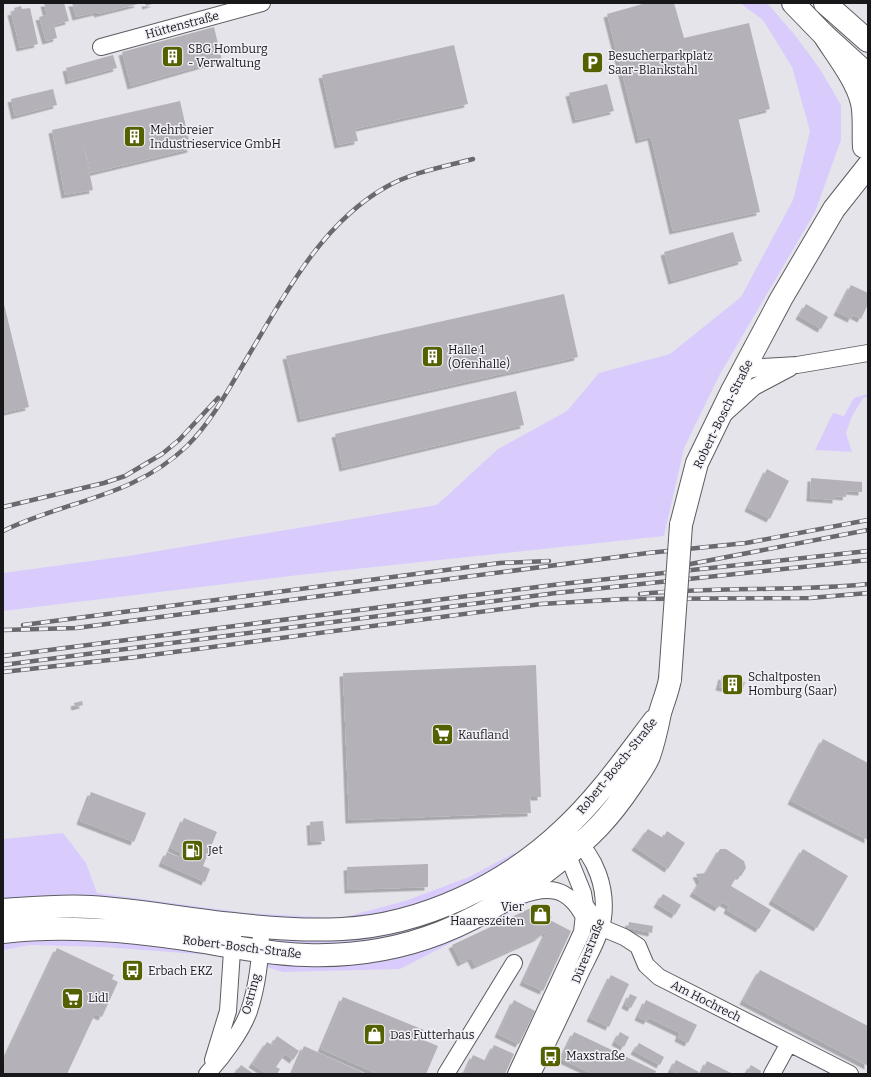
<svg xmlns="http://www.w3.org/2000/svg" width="871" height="1077" font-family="Bitter,serif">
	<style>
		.green { fill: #d9ccfd }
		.building { fill: #b4b2b8; filter: url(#shadow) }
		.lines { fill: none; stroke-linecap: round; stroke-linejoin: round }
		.minor-casing { stroke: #5d5c61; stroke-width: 18 }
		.secondary-casing { stroke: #5d5c61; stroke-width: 24 }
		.minor { stroke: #fff; stroke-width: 16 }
		.secondary { stroke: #fff; stroke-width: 22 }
		.rail-casing { stroke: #6a696d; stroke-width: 4.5 }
		.rail { stroke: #f2f1f7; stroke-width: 3; stroke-dasharray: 9; stroke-linecap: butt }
		.secondary-bridge-casing { stroke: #5d5c61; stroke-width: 24; stroke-linecap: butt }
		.secondary-bridge { stroke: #fff; stroke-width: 22 }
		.labels { text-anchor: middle; stroke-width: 3; stroke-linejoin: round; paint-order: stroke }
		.street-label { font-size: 12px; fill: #18171a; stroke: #f2f1f7 }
		.poi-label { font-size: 12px; fill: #18171a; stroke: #f2f1f7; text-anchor: start }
	</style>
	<defs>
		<filter id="shadow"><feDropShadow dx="-3.5" dy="3.5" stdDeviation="0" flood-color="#0004"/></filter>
	</defs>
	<rect width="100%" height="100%" fill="#e5e4ea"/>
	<path class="green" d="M740 3H767L794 34 820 69 841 105V140L815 212 720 374 684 448 664 536 299 575 3 611V573L128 556 437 505 498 449 567 411 599 373 670 354 741 297 793 200 810 131 792 67 763 20Z
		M868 394V397L863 398 852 416 846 433 852 452 815 450 833 413 844 416 854 398Z
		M63 833 86 863 97 893 246 913 341 918 405 901 469 877 514 853 538 898 400 969 283 972 235 957 105 947 30 945 3 950V839Z"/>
	<path class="building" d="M44 3H64L69 21 54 25 57 38 46 41 39 17 47 15Z
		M72 3H138V4L98 14 97 12 76 17Z
		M145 3H155L146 6Z
		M646 3H674L684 38 749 23 770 109 738 117 760 212 673 231 651 137 639 140 607 14Z
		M21 6 22 9 30 8 38 44 20 48 11 12 15 11 14 8Z
		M214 27 222 60 131 86 122 52Z
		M454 45 468 104 355 129 358 141 338 145 322 75Z
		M113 55 117 68 69 81 66 68Z
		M607 84 614 111 576 120 569 93Z
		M53 89 57 105 15 116 11 99Z
		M180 101 191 149 91 173 82 138 93 190 65 195 52 130Z
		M733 232 742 261 672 281 664 252Z
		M851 285 868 293V304L861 319 853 315 851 319 837 312Z
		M564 294 578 357 301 419 286 356Z
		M3 300 29 407 3 413Z
		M806 304 828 317 821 329 799 316Z
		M516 391 524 425 343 468 335 434Z
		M767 469 789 481 770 519 748 508Z
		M811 478 862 482V492L847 491 846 497 836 496V500L810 498Z
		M536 665 541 797H530L531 813 349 820 343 673Z
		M722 676 745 682 743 689 731 686 730 689 719 687Z
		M82 701 83 705 75 707 74 703Z
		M823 739 868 763V840L791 801Z
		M91 792 146 813 134 842 80 821Z
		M184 818 217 832 203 866 210 869 205 882 162 863 167 852 179 857 181 853 171 848Z
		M323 821 325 841 311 842 310 822Z
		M648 829 663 838 667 831 685 843 668 869 635 847Z
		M720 849H726L744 861 746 868 741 876H737L731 886 771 910 759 929 727 910 729 906 722 902 718 908 693 893 700 882 696 874 706 873Z
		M803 849 848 876 817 928 772 901Z
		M428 864V887L348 890 347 867Z
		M663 894 681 905 675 915 657 904Z
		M535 906 552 917 550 920 571 931 543 991 523 982 546 933 545 932 537 938 475 966 471 958 461 963 452 945Z
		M629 922 653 926 652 933 628 928Z
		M57 948 114 975 112 979 118 982 102 1017 95 1014 67 1074H3V1062Z
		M760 970 868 1026V1066L743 1001Z
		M611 975 629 984 609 1027 590 1018Z
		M630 994 637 997 631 1008 625 1005Z
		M343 997 424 1030 421 1039 438 1046 426 1074H378L321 1049Z
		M514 1000 535 1011 519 1044 498 1034Z
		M646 1000 697 1025 688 1043 678 1038 680 1033 649 1018 647 1021 638 1017Z
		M574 1032 656 1071 655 1074H593L561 1059Z
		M620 1032 629 1037 624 1047 615 1042Z
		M277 1036 299 1051 293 1060 285 1054 276 1067 280 1069 277 1074H267L252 1064 267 1042 272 1045Z
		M639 1043 664 1057 660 1065 634 1051Z
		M494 1045 514 1054 505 1074H461L462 1072 465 1073 473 1055 486 1061Z
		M304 1046 366 1074H292Z
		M676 1060 699 1072 697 1074H678L671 1070Z
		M707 1061 729 1072 734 1074H701Z
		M241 1065 254 1074H234Z
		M751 1065 761 1071 760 1074 747 1072Z"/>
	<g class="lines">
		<defs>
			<path id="minor" d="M101 47 262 3
				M742 372 761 367 797 365 868 353
				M723 415 754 387 790 368
				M519 896C549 885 568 887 584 917
				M585 905 600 927 624 937 638 946 646 965 659 977 850 1074
				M213 1060 228 1011 233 936
				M207 1074C222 1058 242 1031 249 1011 258 984 261 954 261 926
				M446 1074 514 963
				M516 1074 582 932 585 905 583 893 564 846
				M532 1074C549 1041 564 1008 580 974 588 957 600 937 603 918 607 889 596 856 573 838
				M772 1074 789 1043"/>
			<path id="secondary" d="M793 3 824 35 868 75
				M825 3 868 41
				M824 35C836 54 857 80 862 103 865 116 863 133 864 147
				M681 525 697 463 731 393 781 299 834 209 868 166
				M3 910C32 908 62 905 91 907 138 910 185 919 233 924 268 928 306 931 342 929 422 925 505 885 562 831 597 799 625 759 654 721
				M3 932C62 925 125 930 184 939 225 945 266 954 307 955 406 958 482 923 558 862 590 838 610 817 632 784 638 775 645 766 649 756 654 742 657 728 660 713 663 702 668 691 670 679"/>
		</defs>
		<use href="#minor" class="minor-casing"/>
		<use href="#secondary" class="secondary-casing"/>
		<use href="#minor" class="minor"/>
		<use href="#secondary" class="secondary"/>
		<defs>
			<path id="rail" d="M3 507 104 483 125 476 162 454 179 440 218 398
				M3 531C66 500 133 498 187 446 211 422 227 392 244 363 282 300 319 225 386 187 413 172 443 167 473 159
				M680 566 868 530
				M640 594C716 586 792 592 868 584
				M23 625 500 563 549 561
				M3 630 76 628 648 553 746 543 868 520
				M3 656 561 584 868 551
				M3 665 556 593 868 560
				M3 672 136 657 541 604 625 599 810 598 868 593"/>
		</defs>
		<use href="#rail" class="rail-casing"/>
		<use href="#rail" class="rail"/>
		<defs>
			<path id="secondary-bridge" d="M670 679 681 525"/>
		</defs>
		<use href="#secondary-bridge" class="secondary-bridge-casing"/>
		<use href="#secondary-bridge" class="secondary-bridge"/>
	</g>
	<defs>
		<symbol id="building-square" viewBox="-11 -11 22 22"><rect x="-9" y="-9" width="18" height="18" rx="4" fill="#556000" stroke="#f2f1f7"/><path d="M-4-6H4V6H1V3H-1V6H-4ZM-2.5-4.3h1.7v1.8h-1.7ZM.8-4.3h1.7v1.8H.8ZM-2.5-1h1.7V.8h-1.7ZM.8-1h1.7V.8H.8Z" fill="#fff"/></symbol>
		<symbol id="parking-square" viewBox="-11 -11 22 22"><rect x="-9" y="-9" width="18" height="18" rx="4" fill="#556000" stroke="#f2f1f7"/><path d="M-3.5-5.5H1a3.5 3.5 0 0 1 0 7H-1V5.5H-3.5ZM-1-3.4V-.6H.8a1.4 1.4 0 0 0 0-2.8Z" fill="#fff"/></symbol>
		<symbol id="supermarket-square" viewBox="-11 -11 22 22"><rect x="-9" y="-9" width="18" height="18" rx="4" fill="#556000" stroke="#f2f1f7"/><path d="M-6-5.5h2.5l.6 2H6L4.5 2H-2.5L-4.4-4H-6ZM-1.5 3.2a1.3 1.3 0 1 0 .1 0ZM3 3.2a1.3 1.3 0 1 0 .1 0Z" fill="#fff"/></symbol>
		<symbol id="fuel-square" viewBox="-11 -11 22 22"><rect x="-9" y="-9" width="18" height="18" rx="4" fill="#556000" stroke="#f2f1f7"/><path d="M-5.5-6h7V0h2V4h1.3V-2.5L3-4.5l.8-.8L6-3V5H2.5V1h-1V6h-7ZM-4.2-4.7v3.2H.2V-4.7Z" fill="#fff"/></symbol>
		<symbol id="shop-square" viewBox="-11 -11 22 22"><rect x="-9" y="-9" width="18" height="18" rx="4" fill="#556000" stroke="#f2f1f7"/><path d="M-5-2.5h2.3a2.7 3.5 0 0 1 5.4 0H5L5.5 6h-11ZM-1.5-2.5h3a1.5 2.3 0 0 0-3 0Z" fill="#fff"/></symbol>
		<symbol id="bus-square" viewBox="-11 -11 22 22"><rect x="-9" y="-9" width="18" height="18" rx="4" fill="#556000" stroke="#f2f1f7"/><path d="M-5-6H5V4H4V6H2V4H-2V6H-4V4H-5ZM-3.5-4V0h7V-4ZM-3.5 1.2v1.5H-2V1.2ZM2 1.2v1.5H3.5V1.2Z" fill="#fff"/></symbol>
	</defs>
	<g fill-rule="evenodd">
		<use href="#building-square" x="160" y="44" width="25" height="25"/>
		<use href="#parking-square" x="580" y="50" width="25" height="25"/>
		<use href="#building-square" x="122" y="124" width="25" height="25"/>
		<use href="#building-square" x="420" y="344" width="25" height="25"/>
		<use href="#building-square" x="720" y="672" width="25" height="25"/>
		<use href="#supermarket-square" x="430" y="722" width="25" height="25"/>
		<use href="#fuel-square" x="180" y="838" width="25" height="25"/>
		<use href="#shop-square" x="528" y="902" width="25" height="25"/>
		<use href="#bus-square" x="120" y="958" width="25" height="25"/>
		<use href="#supermarket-square" x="60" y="986" width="25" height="25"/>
		<use href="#shop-square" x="362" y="1022" width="25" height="25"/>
		<use href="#bus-square" x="538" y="1044" width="25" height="25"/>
	</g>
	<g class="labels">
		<g class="street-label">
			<text transform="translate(182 25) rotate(-15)" y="4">Hüttenstraße</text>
			<text transform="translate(723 414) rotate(-64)" y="4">Robert-Bosch-Straße</text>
			<text transform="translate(617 766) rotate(-51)" y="4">Robert-Bosch-Straße</text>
			<text transform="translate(242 947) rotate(7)" y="4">Robert-Bosch-Straße</text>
			<text transform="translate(588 951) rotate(-68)" y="4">Dürerstraße</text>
			<text transform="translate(251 994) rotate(-75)" y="4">Ostring</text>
			<text transform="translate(706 1001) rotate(27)" y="4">Am Hochrech</text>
		</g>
		<g class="poi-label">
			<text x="188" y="53">SBG Homburg<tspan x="188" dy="14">- Verwaltung</tspan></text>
			<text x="608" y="60">Besucherparkplatz<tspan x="608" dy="14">Saar-Blankstahl</tspan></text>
			<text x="150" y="134">Mehrbreier<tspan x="150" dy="14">Industrieservice GmbH</tspan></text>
			<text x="448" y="354">Halle 1<tspan x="448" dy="14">(Ofenhalle)</tspan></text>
			<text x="748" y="681">Schaltposten<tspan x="748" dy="14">Homburg (Saar)</tspan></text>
			<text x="458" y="739">Kaufland</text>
			<text x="208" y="854">Jet</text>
			<text x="524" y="911" text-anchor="end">Vier<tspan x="524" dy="14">Haareszeiten</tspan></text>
			<text x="148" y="975">Erbach EKZ</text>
			<text x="88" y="1002">Lidl</text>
			<text x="390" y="1039">Das Futterhaus</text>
			<text x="566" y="1060">Maxstraße</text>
		</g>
	</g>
	<rect width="871" height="1077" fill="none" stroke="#18171a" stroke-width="8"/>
</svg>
